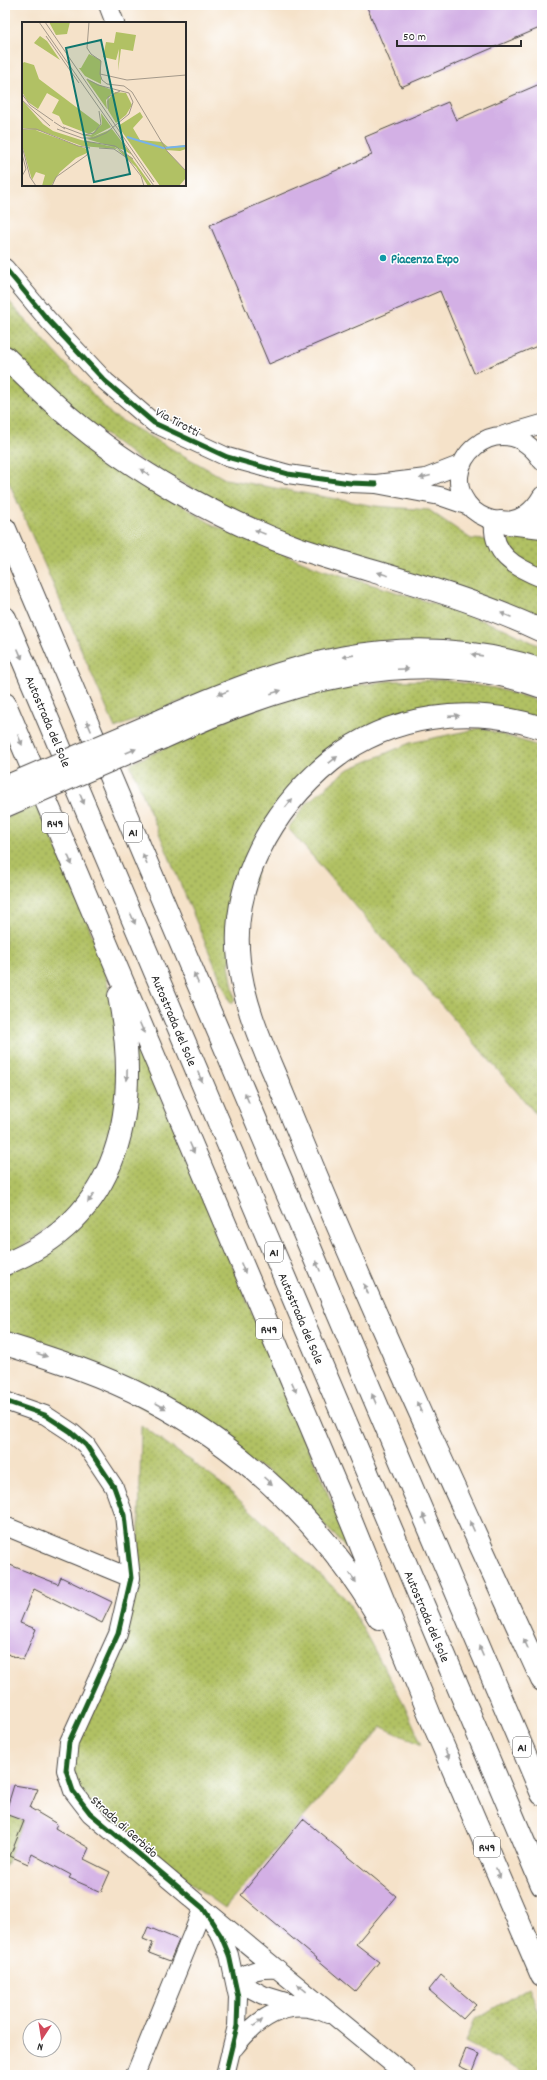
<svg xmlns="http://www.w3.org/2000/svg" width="547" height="2080" font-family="Dekko,sans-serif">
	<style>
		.grass { fill: url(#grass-dots); stroke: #6e7648 }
		.building { fill: #d3b0e5 }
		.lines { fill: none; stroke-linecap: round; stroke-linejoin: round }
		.minor-casing { stroke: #494643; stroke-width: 20 }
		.highway-casing { stroke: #494643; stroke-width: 24 }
		.minor { stroke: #fff; stroke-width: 18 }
		.highway { stroke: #fff; stroke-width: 22 }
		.highway-bridge-casing { stroke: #494643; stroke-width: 24; stroke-linecap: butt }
		.highway-bridge { stroke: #fff; stroke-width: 22 }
		.cycleway-casing { stroke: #fff; stroke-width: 8 }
		.cycleway { stroke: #1b5e20; stroke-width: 5 }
		.oneway { fill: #a0a0a0 }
		.culture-dot { fill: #0f9aa8; stroke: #fff; stroke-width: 1.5 }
		.labels { text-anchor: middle; stroke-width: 3; stroke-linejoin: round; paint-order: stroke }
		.shield { fill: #fff; stroke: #6b6b6b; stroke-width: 1 }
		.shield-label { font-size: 12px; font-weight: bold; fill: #2b2b2b }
		.culture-label { font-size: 13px; font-weight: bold; fill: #0d838f; stroke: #fff; text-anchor: start }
		.street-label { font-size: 13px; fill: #2b2b2b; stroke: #fff }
		.inset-river { fill: none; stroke: #78b2e9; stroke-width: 2 }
		.inset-road { fill: none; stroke: #a4998a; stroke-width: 1 }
		.view { fill: #0f766e; fill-opacity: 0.15; stroke: #0f766e; stroke-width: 2 }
		.inset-edge { fill: none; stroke: #2b2b2b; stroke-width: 2 }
	</style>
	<defs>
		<pattern id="grass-dots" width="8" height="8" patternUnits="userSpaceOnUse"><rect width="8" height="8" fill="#b1c164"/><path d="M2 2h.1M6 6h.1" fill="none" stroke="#909d53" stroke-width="1.8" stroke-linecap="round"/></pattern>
	</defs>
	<rect width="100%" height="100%" fill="#fff"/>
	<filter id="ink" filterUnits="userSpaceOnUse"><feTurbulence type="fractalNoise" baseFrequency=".025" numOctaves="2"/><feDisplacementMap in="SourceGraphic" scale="8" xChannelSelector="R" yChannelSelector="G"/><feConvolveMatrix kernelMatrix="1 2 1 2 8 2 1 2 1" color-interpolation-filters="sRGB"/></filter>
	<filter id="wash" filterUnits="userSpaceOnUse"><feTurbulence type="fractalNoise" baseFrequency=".012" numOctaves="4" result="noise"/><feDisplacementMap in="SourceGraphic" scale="16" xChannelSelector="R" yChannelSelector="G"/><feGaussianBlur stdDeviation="0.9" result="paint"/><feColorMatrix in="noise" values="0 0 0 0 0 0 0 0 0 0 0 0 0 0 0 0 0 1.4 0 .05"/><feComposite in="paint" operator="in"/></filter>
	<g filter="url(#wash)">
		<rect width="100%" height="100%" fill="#f5e2c9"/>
		<path class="grass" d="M5 297 112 415 225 479 375 506 429 510 471 539 506 541 519 537H542V623L268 528 144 463 74 411 25 368 5 344Z
			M5 370 117 465 215 526 321 569 432 603 503 628 542 647V662L199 694 115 728 5 473Z
			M443 680 494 688 536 700 542 702V721L416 713 276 806 229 965 235 999 231 1004 130 764 240 714 313 692 388 681Z
			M481 728 542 747V1121L288 828 308 802 347 770 410 743Z
			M38 804 87 921 104 968 115 1017 119 1102 107 1160 72 1212 5 1258V818Z
			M141 1048 352 1551 350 1552 319 1519 267 1471 5 1338V1274L84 1220 134 1049Z
			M141 1425 222 1484 347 1600 404 1704 422 1745 382 1727 225 1908 90 1812 73 1791 69 1743 138 1578Z
			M5 1813 24 1821 5 1867Z
			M529 1987 542 2018V2075H528L465 2042 474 2020Z"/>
		<g id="blocks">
			<path class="building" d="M366 5H542V27L401 87Z
				M542 83V344L474 373 440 291 269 364 210 225 372 155 365 137 448 102 456 120Z
				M5 1563 58 1584 61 1577 112 1602 102 1623 34 1589 20 1623 36 1629 23 1660 5 1653Z
				M14 1785 38 1789 30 1808 57 1824 55 1828 89 1848 84 1859 110 1872 101 1892 69 1878 71 1875 32 1854 28 1864 10 1856 24 1821 5 1814Z
				M303 1819 396 1896 356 1944 379 1962 355 1991 241 1895Z
				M148 1927 179 1940 170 1961 149 1953 153 1943 143 1939Z
				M441 1975 476 2005 463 2019 429 1990Z
				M466 2049 479 2054 472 2072 459 2066Z"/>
		</g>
	</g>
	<g filter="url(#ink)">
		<use href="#blocks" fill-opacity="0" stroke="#494643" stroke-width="1"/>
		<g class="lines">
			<defs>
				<path id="minor" d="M108 5 115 23
					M5 268 48 320 105 381 154 423 227 457 288 474 350 483 376 484
					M504 435 542 424
					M542 461C502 399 428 467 473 510 480 516 491 521 501 521 519 522 533 512 542 496
					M462 464 426 478 376 484 440 496 469 506
					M494 520C491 554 514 567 542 578
					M5 1401 45 1415 71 1432 86 1445 114 1487 124 1515 131 1578 118 1634 69 1742 66 1770 73 1791 90 1813 203 1908 221 1936 229 1955 238 1997 237 2026 225 2075
					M5 1526 131 1578
					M278 1969C262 1968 248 1970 236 1981L263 1995 299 2006
					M234 2048C257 2018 289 1996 328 2014
					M135 2075 203 1908 406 2075"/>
				<path id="highway" d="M5 357C26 377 46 397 68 416 131 470 219 520 298 548 379 575 464 594 542 631
					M500 522 542 527
					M5 529 542 1794
					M5 618 542 1885
					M5 704 351 1521 431 1718 542 1976
					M153 724C283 666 399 623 542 670
					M542 728C471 704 390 714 331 761 272 809 230 883 239 961 243 1000 259 1038 274 1073 287 1104 299 1134 312 1165 384 1338 464 1509 542 1680
					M162 738C279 684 415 640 542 687
					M5 1264C122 1217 141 1108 119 996
					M5 1344C54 1359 103 1375 149 1399 245 1449 325 1526 379 1618"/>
			</defs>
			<use href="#minor" class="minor-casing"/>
			<use href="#highway" class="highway-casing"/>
			<use href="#minor" class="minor"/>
			<use href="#highway" class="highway"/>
			<defs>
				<path id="highway-bridge" d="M5 787 153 724
					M5 806 162 738"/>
			</defs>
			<use href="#highway-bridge" class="highway-bridge-casing"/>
			<use href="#highway-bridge" class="highway-bridge"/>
			<defs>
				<path id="cycleway" d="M5 268 48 320 105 381 154 423 227 457 288 474 350 483 376 484
					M5 1401 45 1415 71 1432 86 1445 114 1487 124 1515 131 1578 118 1634 69 1742 66 1770 73 1791 90 1813 203 1908 221 1936 229 1955 238 1997 237 2026 225 2075"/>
			</defs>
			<use href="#cycleway" class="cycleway-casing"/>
			<use href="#cycleway" class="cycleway"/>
		</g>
		<defs><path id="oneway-solid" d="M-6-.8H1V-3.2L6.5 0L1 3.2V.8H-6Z"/></defs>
		<g class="oneway">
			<use href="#oneway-solid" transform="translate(145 472) rotate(-149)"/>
			<use href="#oneway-solid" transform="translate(425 477) rotate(165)"/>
			<use href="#oneway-solid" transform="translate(260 532) rotate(-158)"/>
			<use href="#oneway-solid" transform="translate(383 574) rotate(-163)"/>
			<use href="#oneway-solid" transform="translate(506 615) rotate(-158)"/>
			<use href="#oneway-solid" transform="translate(20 654) rotate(67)"/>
			<use href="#oneway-solid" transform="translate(477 655) rotate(-172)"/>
			<use href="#oneway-solid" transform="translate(348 656) rotate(172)"/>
			<use href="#oneway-solid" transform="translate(403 669) rotate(-3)"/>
			<use href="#oneway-solid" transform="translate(276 692) rotate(-17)"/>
			<use href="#oneway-solid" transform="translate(223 693) rotate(159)"/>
			<use href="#oneway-solid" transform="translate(454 716) rotate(-4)"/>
			<use href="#oneway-solid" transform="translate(89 726) rotate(-113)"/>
			<use href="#oneway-solid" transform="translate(20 740) rotate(67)"/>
			<use href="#oneway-solid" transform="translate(131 751) rotate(-23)"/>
			<use href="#oneway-solid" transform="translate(333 760) rotate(-38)"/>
			<use href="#oneway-solid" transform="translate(82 799) rotate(67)"/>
			<use href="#oneway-solid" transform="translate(289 803) rotate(-51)"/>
			<use href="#oneway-solid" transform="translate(145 859) rotate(-113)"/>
			<use href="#oneway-solid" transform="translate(70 860) rotate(67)"/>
			<use href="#oneway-solid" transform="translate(133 919) rotate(67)"/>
			<use href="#oneway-solid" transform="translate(196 978) rotate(-113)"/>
			<use href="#oneway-solid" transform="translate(142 1028) rotate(67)"/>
			<use href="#oneway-solid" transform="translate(127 1075) rotate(91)"/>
			<use href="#oneway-solid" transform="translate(200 1077) rotate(67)"/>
			<use href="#oneway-solid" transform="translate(247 1098) rotate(-113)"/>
			<use href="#oneway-solid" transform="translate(192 1148) rotate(67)"/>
			<use href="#oneway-solid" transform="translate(91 1198) rotate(126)"/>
			<use href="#oneway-solid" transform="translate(318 1266) rotate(-113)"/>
			<use href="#oneway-solid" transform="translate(243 1268) rotate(67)"/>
			<use href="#oneway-solid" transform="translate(366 1289) rotate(-114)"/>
			<use href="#oneway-solid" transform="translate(42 1355) rotate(17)"/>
			<use href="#oneway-solid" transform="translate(294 1387) rotate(67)"/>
			<use href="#oneway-solid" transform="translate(374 1399) rotate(-113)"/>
			<use href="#oneway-solid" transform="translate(161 1406) rotate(30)"/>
			<use href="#oneway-solid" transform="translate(419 1407) rotate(-114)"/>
			<use href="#oneway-solid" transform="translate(268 1481) rotate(42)"/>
			<use href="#oneway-solid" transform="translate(425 1519) rotate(-113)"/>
			<use href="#oneway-solid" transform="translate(472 1526) rotate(-114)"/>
			<use href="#oneway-solid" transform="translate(353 1578) rotate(55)"/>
			<use href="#oneway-solid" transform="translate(526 1644) rotate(-114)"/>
			<use href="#oneway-solid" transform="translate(481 1651) rotate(-113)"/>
			<use href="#oneway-solid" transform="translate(447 1754) rotate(67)"/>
			<use href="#oneway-solid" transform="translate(498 1873) rotate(67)"/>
			<use href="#oneway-solid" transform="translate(302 1988) rotate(-141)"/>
			<use href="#oneway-solid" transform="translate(258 2023) rotate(-35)"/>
		</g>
	</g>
	<circle class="culture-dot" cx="383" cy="258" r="4"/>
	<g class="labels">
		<g class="shield">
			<rect x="42" y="813" width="26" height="20" rx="3"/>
			<rect x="124" y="822" width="18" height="20" rx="3"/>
			<rect x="265" y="1242" width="18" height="20" rx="3"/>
			<rect x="256" y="1319" width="26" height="20" rx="3"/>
			<rect x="513" y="1737" width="18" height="20" rx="3"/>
			<rect x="474" y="1837" width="26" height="20" rx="3"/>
		</g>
		<g class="shield-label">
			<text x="55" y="827">R49</text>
			<text x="133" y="836">A1</text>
			<text x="274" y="1256">A1</text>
			<text x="269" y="1333">R49</text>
			<text x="522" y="1751">A1</text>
			<text x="487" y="1851">R49</text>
		</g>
		<g class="culture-label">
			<text x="391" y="263">Piacenza Expo</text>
		</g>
		<g class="street-label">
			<text transform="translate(178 421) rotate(28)" y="5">Via Tirotti</text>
			<text transform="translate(49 721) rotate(67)" y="5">Autostrada del Sole</text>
			<text transform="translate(175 1020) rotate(67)" y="5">Autostrada del Sole</text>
			<text transform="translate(302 1318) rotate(67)" y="5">Autostrada del Sole</text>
			<text transform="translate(428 1616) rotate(67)" y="5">Autostrada del Sole</text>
			<text transform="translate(125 1826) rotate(42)" y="5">Strada di Gerbido</text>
		</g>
	</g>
	<g transform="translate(22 22)">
		<rect width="164" height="164" fill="#f5e2c9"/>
		<path d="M27 0H48L45 12 34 13ZM94 10 114 13 111 29 99 27 96 49 97 27 94 38 81 35 84 20 92 21ZM18 14 25 19 38 38 12 21ZM67 32 79 38V62L63 54 57 46H59ZM2 40 12 43 17 57 78 103 75 107 67 112 41 102 37 94 30 91 37 78 25 71 16 87 6 80 0 70V42ZM64 57 92 69 84 78 85 87ZM93 70 104 71 110 83 104 93 94 101 86 88 85 79ZM0 78 21 102 31 109 59 118 92 125 109 135 130 164H126L114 145 95 127 60 124 19 109 0 106ZM118 90 121 95 111 106 118 118 140 120 146 125 164 123V127L158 129 144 128 164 149V156L157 164H138L96 104ZM79 91 89 105 70 115 59 113H69L80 102ZM0 107 13 108 65 127V131L54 136 38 150 29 164H20L23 153 14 150 10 158 0 123ZM90 107 110 133 102 128 65 117Z" fill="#b1c164"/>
		<path class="inset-river" d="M105 115 141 126 164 124"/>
		<path class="inset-road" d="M17 0 132 164M23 0 132 160M67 0 65 26 69 32 79 39 78 52 80 58 85 62 102 64 110 70 145 129 164 149M24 14 57 61M78 52 105 58 164 53M0 72 8 83 31 99M0 78 28 104M86 87V75L98 69M32 100 43 107M41 105 62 113 72 111 79 102 77 89M0 107H14L56 124 68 126M35 107 60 116H72L84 111 107 92 111 80 107 71 76 63 65 57M62 119 93 124 111 137M0 124 8 155 14 164M77 126 92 127 105 136 119 154 122 164M0 132 4 147 0 154M30 164 34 155 65 133 66 129"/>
		<path class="view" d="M79 18 108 152 72 160 44 26Z"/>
		<rect width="164" height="164" class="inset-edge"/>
	</g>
	<rect width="547" height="2080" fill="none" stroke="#fff" stroke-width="20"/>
	<g transform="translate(42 2038) rotate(192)"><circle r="19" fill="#ffffff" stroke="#aaaaaa"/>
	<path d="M0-3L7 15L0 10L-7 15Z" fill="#d1495b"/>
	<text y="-6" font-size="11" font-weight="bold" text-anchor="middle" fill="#2b2b2b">N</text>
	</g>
	<path d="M397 40v6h124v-6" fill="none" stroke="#2b2b2b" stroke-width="2"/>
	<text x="403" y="40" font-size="12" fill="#2b2b2b" stroke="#ffffff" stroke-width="3" paint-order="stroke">50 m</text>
</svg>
